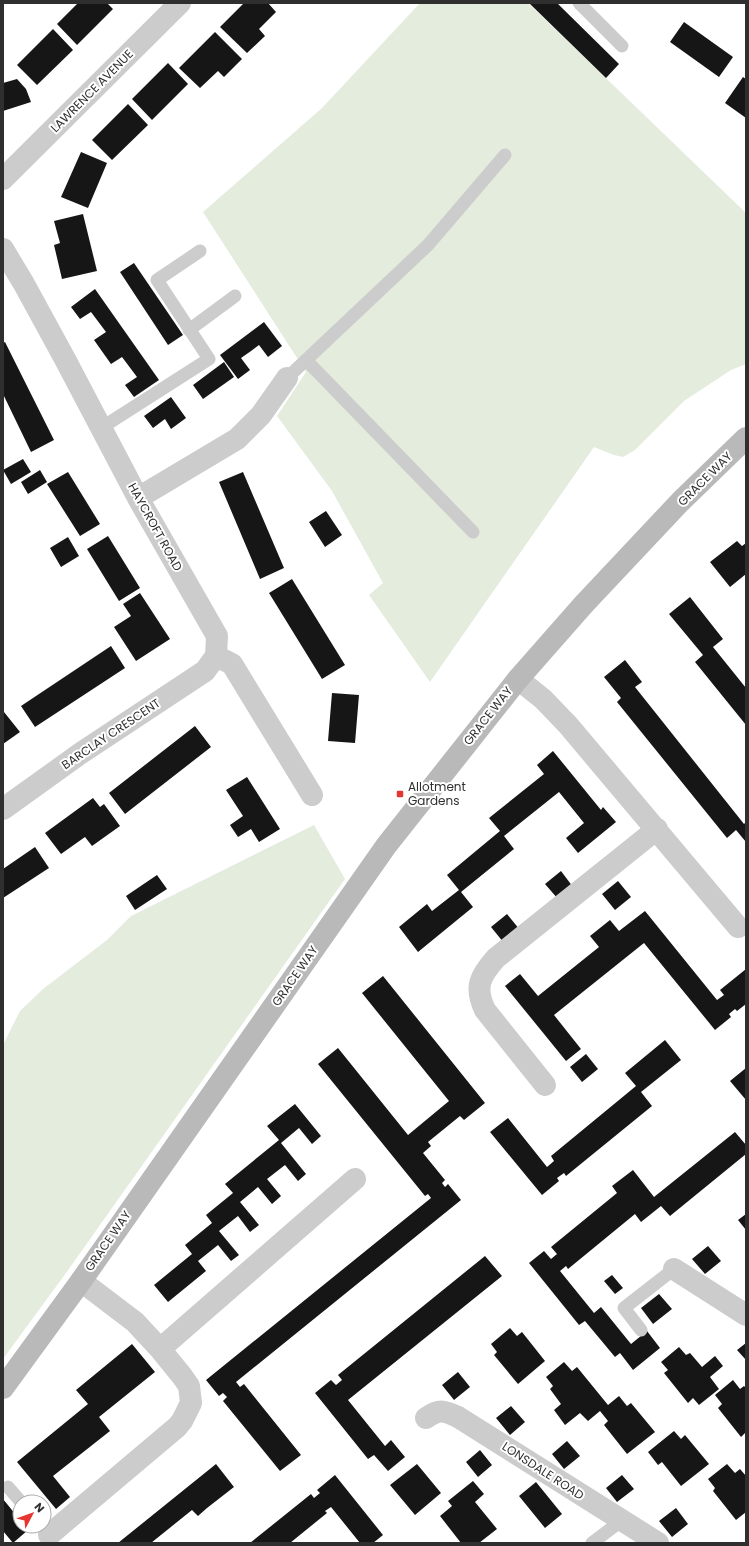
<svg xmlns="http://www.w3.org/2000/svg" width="749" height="1546" font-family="Poppins,sans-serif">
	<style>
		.green { fill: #e4ecdd }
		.building { fill: #161616 }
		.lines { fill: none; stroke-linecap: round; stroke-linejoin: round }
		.lane { stroke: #ccc; stroke-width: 13 }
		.street { stroke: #ccc; stroke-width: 22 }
		.secondary { stroke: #b9b9b9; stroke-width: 22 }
		.poi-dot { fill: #e63631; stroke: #fff; stroke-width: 1.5 }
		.labels { text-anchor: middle; stroke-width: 4; stroke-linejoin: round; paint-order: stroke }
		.street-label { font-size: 12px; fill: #2f2f2f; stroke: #fff }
		.poi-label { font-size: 12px; fill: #2f2f2f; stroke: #fff; text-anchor: start }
	</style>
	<rect width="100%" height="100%" fill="#fff"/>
	<path class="green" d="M420 3H528L746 213V364L731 370 684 401 635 450 623 457 614 455 594 447 430 682 369 595 383 583 332 491 277 416 306 372 203 212 322 108Z
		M314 825 345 879 66 1273 3 1359V1045L20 1011 43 989 107 940 131 916Z"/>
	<path class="building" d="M78 3H107L113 9 77 45 57 24Z
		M244 3H268L276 12 259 29 265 36 247 53 220 27Z
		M529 3H557L619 64 606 78Z
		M684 22 733 57 719 77 670 42Z
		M53 29 73 50 37 85 17 65Z
		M215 32 242 59 224 77 218 71 200 88 179 68Z
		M168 63 188 84 152 120 132 99Z
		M743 77 746 79V118L725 103Z
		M17 79 26 89 31 102 3 111V83Z
		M128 104 148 125 112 160 92 140Z
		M81 152 107 163 88 208 61 197Z
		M83 214 97 271 62 279 54 245 60 243 54 221Z
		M134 263 183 335 168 345 120 272Z
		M95 289 159 380 134 397 125 385 137 377 122 357 111 364 94 340 106 332 91 312 80 319 71 307Z
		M264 322 282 346 268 357 259 345 251 351 241 358 250 370 238 379 220 355Z
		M5 342 54 440 31 452 3 394V343Z
		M224 362 234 377 203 399 193 385Z
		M171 397 186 418 171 429 165 419 153 428 144 416Z
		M23 459 31 472 11 484 3 470Z
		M40 470 47 482 28 494 21 482Z
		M68 472 100 524 80 536 47 484Z
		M243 472 284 568 260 579 219 482Z
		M326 511 342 535 325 547 309 522Z
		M108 536 140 588 119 601 87 549Z
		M68 537 79 556 61 567 50 548Z
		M737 541 742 546 746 543V574L730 587 710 562Z
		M292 579 345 665 322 679 269 593Z
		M140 593 170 639 136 661 114 627 131 616 123 604Z
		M690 597 723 639 713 647 746 688V725L695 662 703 655 669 614Z
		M111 646 125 668 35 727 21 706Z
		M625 660 642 682 635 687 744 824 746 822V842L736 830 727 838 617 702 621 698 604 677Z
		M332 693 359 695 355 743 328 741Z
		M4 712 20 732 3 744V713Z
		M195 726 211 747 125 814 109 793Z
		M553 751 601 810 603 807 616 822 578 853 566 838 584 823 559 792 504 836 514 849 461 892 473 907 418 952 399 927 427 904 432 911 459 890 447 875 500 831 489 818 544 774 537 765Z
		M247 777 280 829 259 842 251 829 238 837 230 825 243 816 226 790Z
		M93 798 100 807 104 804 120 826 92 846 85 837 61 854 45 833Z
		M35 847 49 868 3 898V869Z
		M561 871 573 887 558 899 545 884Z
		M157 875 167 889 135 910 126 896Z
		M618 881 631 897 615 910 602 894Z
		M645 911 717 1000 724 995 720 990 746 969V1004L737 1011 735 1009 729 1014 731 1017 715 1030 644 943 554 1015 581 1049 566 1061 505 986 520 974 538 996 599 947 590 936 610 920 619 931Z
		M507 914 520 930 504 943 491 927Z
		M383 976 485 1103 464 1120 460 1116 428 1142 431 1146 423 1153 445 1180 442 1183 445 1187 448 1184 461 1200 236 1382 240 1387 244 1384 301 1455 280 1471 223 1401 227 1397 223 1393 219 1396 206 1380 431 1198 428 1194 425 1196 318 1064 338 1048 408 1135 449 1101 362 993Z
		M665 1040 681 1060 641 1092 652 1106 566 1176 564 1173 557 1178 559 1181 542 1195 490 1132 508 1118 547 1167 554 1161 551 1156 636 1086 625 1073Z
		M586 1054 598 1069 582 1082 570 1067Z
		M746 1068V1100L730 1081Z
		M295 1104 321 1136 312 1144 299 1128 281 1143 306 1174 298 1181 285 1165 267 1179 281 1196 272 1204 258 1187 240 1202 259 1225 250 1232 238 1216 219 1231 239 1255 231 1261 218 1245 198 1261 206 1271 168 1302 154 1285 192 1254 185 1245 212 1223 206 1215 233 1193 225 1184 279 1140 267 1126Z
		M735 1132 746 1145V1154L670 1216 661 1206 641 1222 635 1214 568 1269 566 1266 560 1271 594 1313 601 1307 631 1344 647 1331 660 1348 633 1370 620 1353 615 1357 585 1321 579 1325 529 1263 544 1251 551 1259 557 1254 551 1247 617 1193 612 1186 633 1170 654 1197Z
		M746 1214V1230L738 1220Z
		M708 1246 721 1261 705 1274 692 1259Z
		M485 1256 502 1276 348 1400 385 1446 391 1440 405 1457 388 1471 374 1455 368 1459 315 1393 331 1380 336 1385 342 1380 338 1375Z
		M612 1275 623 1288 615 1294 604 1281Z
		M659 1294 672 1309 653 1324 641 1308Z
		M510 1328 517 1336 522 1332 545 1361 518 1384 494 1355 497 1352 491 1344Z
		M746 1343V1360L737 1350Z
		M132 1344 155 1372 99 1417 110 1431 53 1476 70 1497 56 1509 17 1462 88 1404 76 1390Z
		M679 1347 686 1355 690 1353 702 1367 715 1356 723 1366 710 1377 719 1389 699 1405 693 1398 688 1403 664 1373 668 1370 661 1362Z
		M564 1362 572 1371 577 1367 608 1405 619 1396 627 1406 631 1403 655 1432 627 1454 604 1425 608 1421 600 1411 588 1421 580 1413 565 1425 554 1410 561 1404 550 1389 553 1386 546 1377Z
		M458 1372 470 1387 454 1400 442 1385Z
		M733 1380 740 1389 744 1386 746 1388V1432L741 1437 718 1408 722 1404 715 1395Z
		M511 1406 525 1422 510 1435 496 1418Z
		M674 1431 681 1439 685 1435 709 1464 681 1486 662 1462 658 1465 648 1452Z
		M567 1441 580 1456 564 1469 552 1454Z
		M480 1450 492 1465 478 1477 466 1462Z
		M216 1464 234 1487 207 1508 198 1516 192 1510 151 1543H118Z
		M417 1464 441 1493 415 1515 390 1485Z
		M727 1464 735 1473 740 1469 746 1476V1512L736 1520 713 1491 715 1488 708 1479Z
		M335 1475 383 1535 373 1543H360L331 1507 325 1511 327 1513 290 1543H250L311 1494 314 1498 320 1493 317 1490Z
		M622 1475 634 1489 617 1502 606 1488Z
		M473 1481 484 1494 475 1502 497 1529 479 1543H461L440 1516 452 1506 448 1501Z
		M536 1482 562 1514 545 1528 519 1496Z
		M3 1499 20 1520V1526H25L28 1530 13 1543 3 1531Z
		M676 1508 688 1524 672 1537 659 1521Z"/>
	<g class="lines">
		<path class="lane" d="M579 3 622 46
			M189 330 235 296
			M306 360 473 532
			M287 378 428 245 505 155
			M101 428 209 359 157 280 200 251
			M641 1330 624 1308 674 1269
			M8 1487 21 1502
			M592 1543 621 1521"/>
		<path class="street" d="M3 179 180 3
			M3 249 24 284 66 361 138 498 217 636 216 656
			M138 498 237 439 261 415 287 378
			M216 656 232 664 312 795
			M518 679 543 699 568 725 738 927
			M3 809 81 753 205 671 216 656
			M545 1085 485 1010C474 987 480 976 496 958L657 829
			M674 1269 746 1315
			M160 1349 355 1179
			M426 1418C439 1409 443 1410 458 1417L658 1543
			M49 1535 177 1427 182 1421 191 1403 189 1386 182 1376 160 1349 135 1322 81 1281"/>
		<path class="secondary" d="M3 1388 81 1281 386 846 518 679 584 604 680 502 746 438"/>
	</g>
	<rect class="poi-dot" x="396" y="790" width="8" height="8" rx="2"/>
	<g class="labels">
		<g class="street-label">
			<text transform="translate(92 91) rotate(-45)" y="4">LAWRENCE AVENUE</text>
			<text transform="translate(705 479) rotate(-45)" y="4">GRACE WAY</text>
			<text transform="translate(155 527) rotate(61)" y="4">HAYCROFT ROAD</text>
			<text transform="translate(488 716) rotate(-52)" y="4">GRACE WAY</text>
			<text transform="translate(111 734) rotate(-34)" y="4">BARCLAY CRESCENT</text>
			<text transform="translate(295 976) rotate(-55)" y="4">GRACE WAY</text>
			<text transform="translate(108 1241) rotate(-55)" y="4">GRACE WAY</text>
			<text transform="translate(543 1471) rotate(33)" y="4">LONSDALE ROAD</text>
		</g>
		<g class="poi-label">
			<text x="408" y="791">Allotment<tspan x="408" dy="14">Gardens</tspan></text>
		</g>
	</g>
	<rect width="749" height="1546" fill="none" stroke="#2f2f2f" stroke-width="8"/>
	<g transform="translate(32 1514) rotate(49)"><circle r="19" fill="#ffffff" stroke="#acacac"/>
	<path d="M0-3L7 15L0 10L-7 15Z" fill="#e63631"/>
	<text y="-6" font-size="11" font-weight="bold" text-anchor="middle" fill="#2f2f2f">N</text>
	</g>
</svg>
